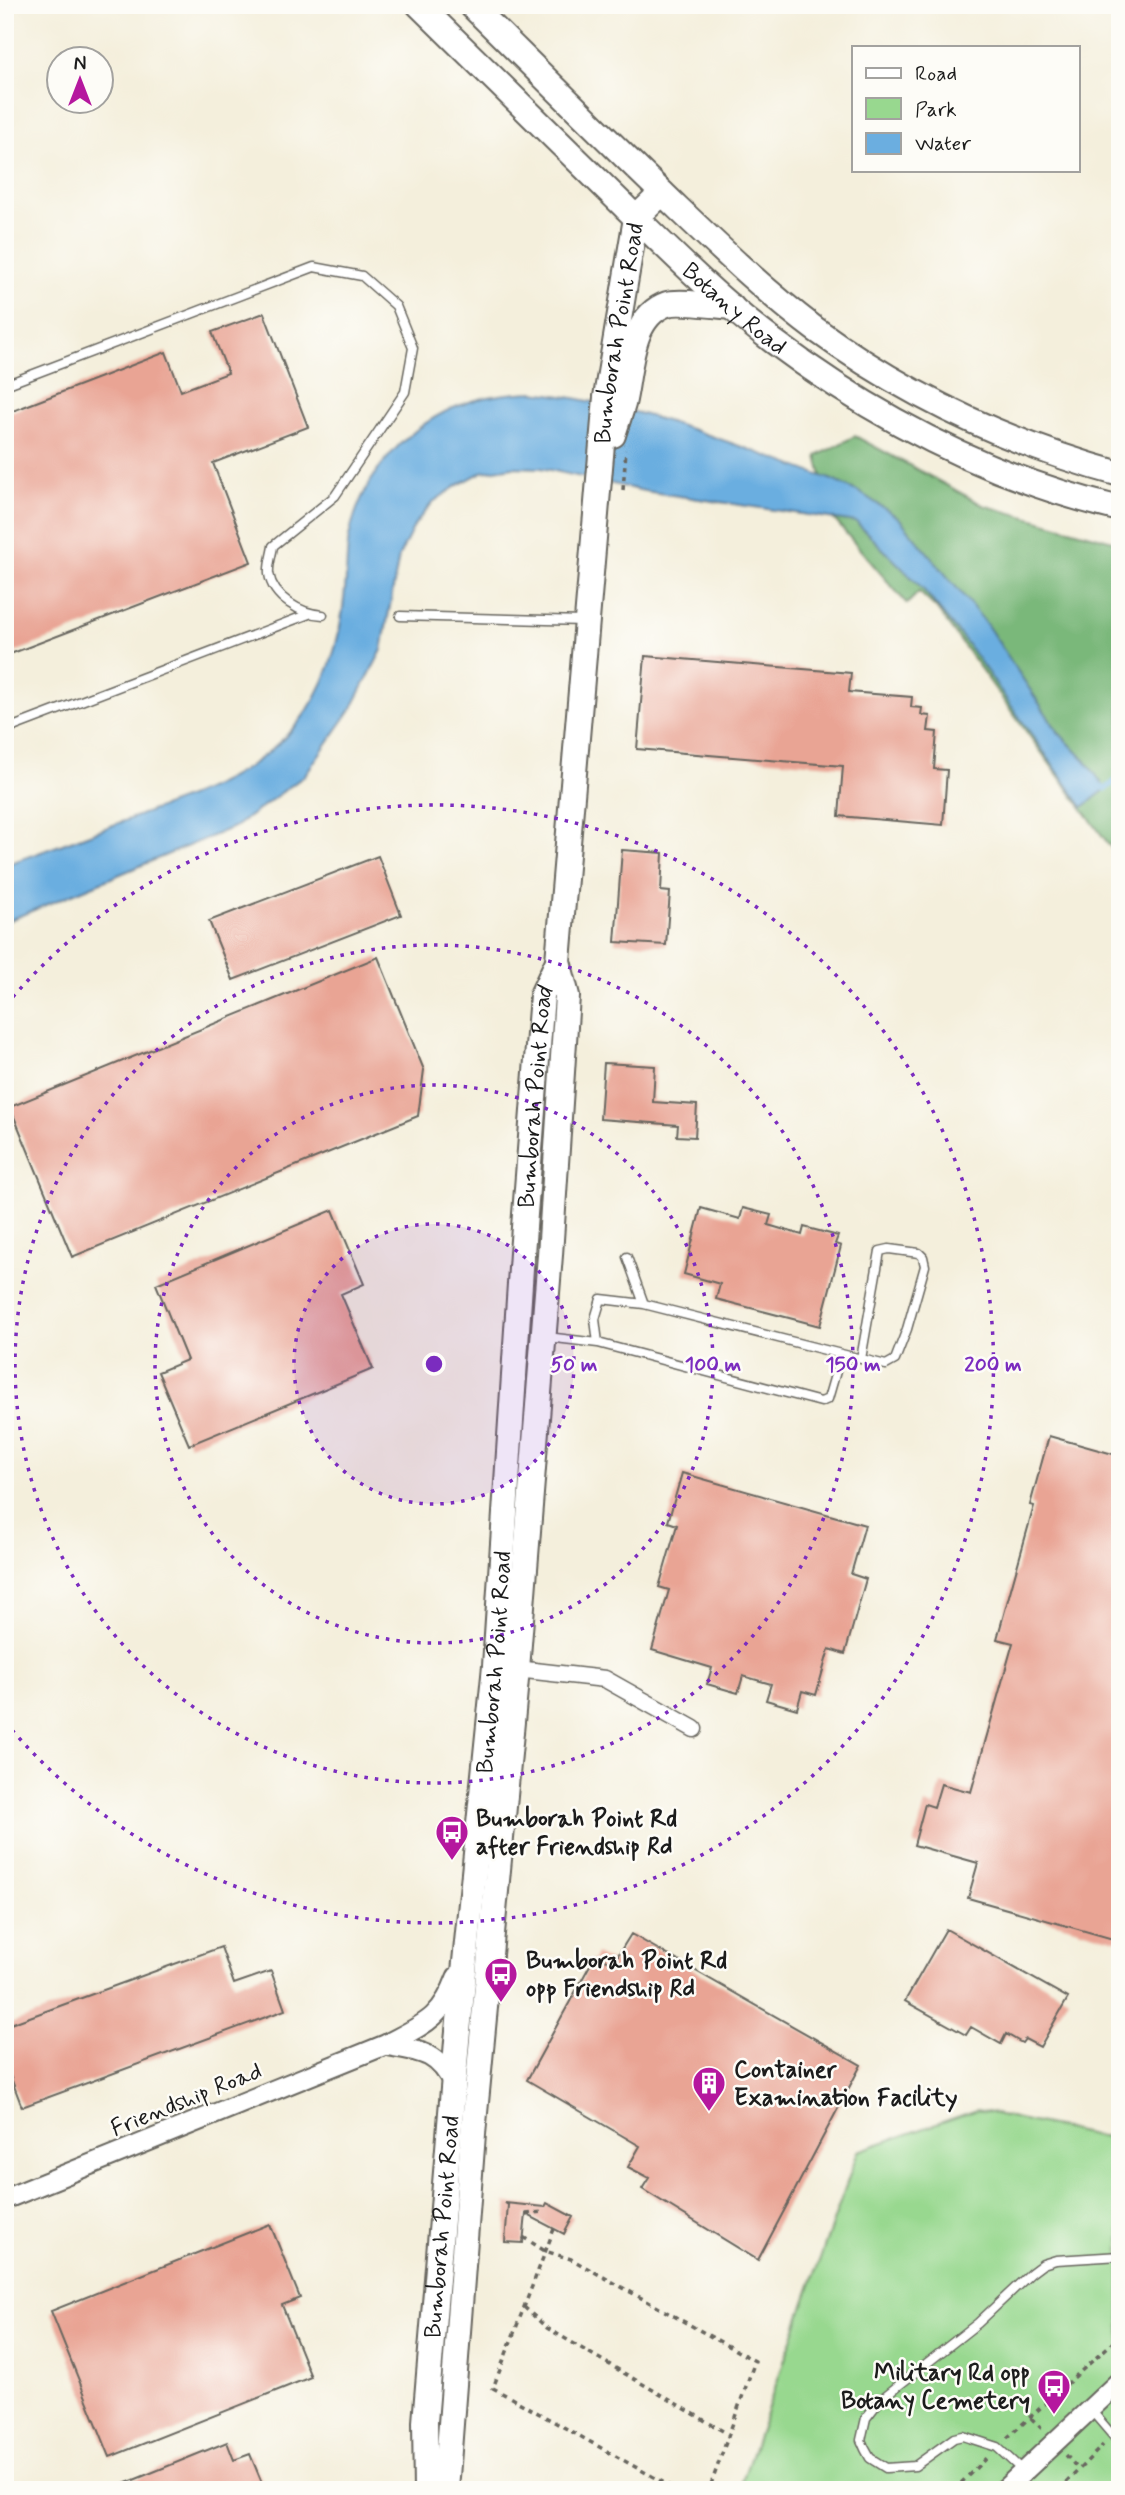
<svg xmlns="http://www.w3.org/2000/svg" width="1125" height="2495" font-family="Mynerve,sans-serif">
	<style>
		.green { fill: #98d88f; stroke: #5a7a56; stroke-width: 2 }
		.forest { fill: #7ab87a; stroke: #4b6a4b; stroke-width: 2 }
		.water { fill: #6baee0; stroke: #44657e; stroke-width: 2 }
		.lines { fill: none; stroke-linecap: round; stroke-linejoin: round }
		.stream { stroke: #6baee0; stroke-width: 5 }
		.building { fill: #e9a494 }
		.service-casing { stroke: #68665f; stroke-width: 11 }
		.minor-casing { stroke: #68665f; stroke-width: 19 }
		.tertiary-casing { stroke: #68665f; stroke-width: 23 }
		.primary-casing { stroke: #68665f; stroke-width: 28 }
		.path { stroke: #68665f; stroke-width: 3.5; stroke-dasharray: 5 5; stroke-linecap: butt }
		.service { stroke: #fff; stroke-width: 8 }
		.minor { stroke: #fff; stroke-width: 16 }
		.tertiary { stroke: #fff; stroke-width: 19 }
		.primary { stroke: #fff; stroke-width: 24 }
		.ring { fill: none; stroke: #7b2cbf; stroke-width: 3.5; stroke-dasharray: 3.5 7 }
		.labels { text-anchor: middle; stroke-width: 5; stroke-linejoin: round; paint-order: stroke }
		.street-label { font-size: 24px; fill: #1c1c1c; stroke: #fdfcf7 }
		.poi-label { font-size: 24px; font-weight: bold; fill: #1c1c1c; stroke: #fdfcf7; text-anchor: start }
		.centre { fill: #7b2cbf; stroke: #fdfcf7; stroke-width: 3.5 }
		.ring-label { font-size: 21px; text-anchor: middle; font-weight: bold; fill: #7b2cbf; stroke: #fdfcf7; stroke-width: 5; stroke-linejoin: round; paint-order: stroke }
	</style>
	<rect width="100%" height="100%" fill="#fdfcf7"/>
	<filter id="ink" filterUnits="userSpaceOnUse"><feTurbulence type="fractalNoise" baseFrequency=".0143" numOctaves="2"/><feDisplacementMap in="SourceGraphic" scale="14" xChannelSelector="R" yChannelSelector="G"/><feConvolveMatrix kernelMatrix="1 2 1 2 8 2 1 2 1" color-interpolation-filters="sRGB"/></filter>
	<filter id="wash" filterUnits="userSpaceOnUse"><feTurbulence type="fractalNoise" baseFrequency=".00686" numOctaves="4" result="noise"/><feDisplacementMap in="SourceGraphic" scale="28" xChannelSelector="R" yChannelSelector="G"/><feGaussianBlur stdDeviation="1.57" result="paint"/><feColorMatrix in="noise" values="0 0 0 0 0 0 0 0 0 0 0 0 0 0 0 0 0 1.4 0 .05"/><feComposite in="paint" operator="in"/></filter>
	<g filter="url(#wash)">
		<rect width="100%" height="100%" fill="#f4efdc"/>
		<path class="green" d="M977 2110 1111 2139 1120 2110V2490H739L858 2151Z"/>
		<path class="forest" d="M855 436 983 505 1120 543V860L936 608 919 592 907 604 832 517 817 456Z"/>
		<path class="water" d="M534 392C637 404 733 444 830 479L859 492 899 518 985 622 1059 733 1085 760 1106 789 1083 807 966 642 922 588 856 522 644 491 541 468 513 467 482 472 458 485 433 502 415 524 399 556 382 650 352 708 304 776 236 826 5 922V865C50 849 95 832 140 815 202 792 253 776 298 723 329 685 341 637 345 590 347 573 346 554 349 537 361 476 408 423 466 403 488 395 511 393 534 392Z"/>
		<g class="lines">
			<path class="stream" d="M1100 786 1106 789 1120 777"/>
		</g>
		<g id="blocks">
			<path class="building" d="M264 313 308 427 213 463 251 562 5 656V414L166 352 181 391 228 373 212 332Z
				M645 656 851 673 849 692 912 697 911 707 922 708 921 715 930 716 928 731 937 732 934 769 947 770 943 825 839 816 843 766 637 749Z
				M622 850 663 853 661 891 670 892 666 945 615 942Z
				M378 856 401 915 233 980 209 921Z
				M378 957 424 1070 418 1116 72 1257 10 1107Z
				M604 1063 655 1066 653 1102 697 1105 695 1137 677 1136 678 1125 600 1119Z
				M701 1208 740 1219 743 1208 771 1215 768 1225 802 1235 804 1227 838 1236 835 1244 841 1246 820 1326 716 1299 720 1284 684 1274Z
				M333 1210 364 1284 341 1294 373 1369 189 1445 158 1372 187 1360 156 1284Z
				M1049 1436 1120 1456V1941L968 1898 978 1863 914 1845 925 1804 934 1807 941 1784 971 1792 1013 1643 997 1639 1034 1506 1030 1505Z
				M682 1473 865 1525 851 1574 866 1579 845 1654 829 1649 816 1695 802 1691 797 1709 766 1700 771 1684 743 1676 738 1693 707 1684 712 1668 652 1650 669 1590 659 1587 677 1525 668 1522Z
				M946 1929 1068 1998 1040 2047 1025 2039 1022 2043 1006 2034 1001 2044 971 2027 966 2035 905 2001Z
				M631 1934 861 2065 758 2260 642 2189 649 2178 628 2167 640 2146 527 2080 596 1954 613 1963Z
				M221 1947 234 1984 271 1971 285 2010 22 2107 5 2062V2026Z
				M505 2203 545 2207 547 2203 573 2217 564 2234 526 2214 523 2243 505 2242 508 2205Z
				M270 2224 300 2298 282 2305 311 2377 110 2457 51 2311Z
				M227 2442 234 2460 250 2454 265 2490H109Z"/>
		</g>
	</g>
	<g filter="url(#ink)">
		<use href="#blocks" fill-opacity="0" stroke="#68665f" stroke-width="2"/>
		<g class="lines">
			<defs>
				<path id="service" d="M5 385 314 267 362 276 396 306 413 348 405 392 335 496 273 546C272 554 268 565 269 574 273 598 301 614 323 615
					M400 616 583 621
					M5 730 309 614
					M627 1257 644 1304 841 1354 886 1365 895 1360 907 1329 925 1266 923 1257 919 1253 889 1249 880 1251 861 1359
					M547 1337 598 1343 821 1402 828 1399 841 1354
					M598 1343 595 1319 601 1299 644 1304
					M1090 2409 1120 2444
					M1023 2471 997 2447 963 2436 954 2438 915 2466 886 2468 870 2458 865 2449 861 2440 866 2418 880 2400 978 2323 1031 2273 1043 2264 1056 2260 1120 2256"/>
				<path id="minor" d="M508 1668 605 1679 694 1729"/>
				<path id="tertiary" d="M385 2045C419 2051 438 2051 454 2085
					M5 2199 385 2045C424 2024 441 2020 457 1977
					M1004 2490 1120 2381"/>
				<g id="primary">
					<path id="s1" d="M419 5C488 72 555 139 624 206 672 253 720 301 773 341 877 419 994 479 1120 509"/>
					<path d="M471 5C540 73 609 142 679 209 723 251 767 293 815 329 907 396 1010 444 1120 474"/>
					<path d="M613 435C616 425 620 414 623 404 631 372 629 317 667 304 679 300 718 306 732 307"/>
					<path id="s2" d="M426 2490 425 2422 457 2041 495 1666 522 1253 542 995 558 961"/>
					<path id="s3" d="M446 2490 473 2134 517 1669 550 1255 567 996 558 961 606 397 636 218 662 193"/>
				</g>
			</defs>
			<use href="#service" class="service-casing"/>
			<use href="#minor" class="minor-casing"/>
			<use href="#tertiary" class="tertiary-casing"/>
			<use href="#primary" class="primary-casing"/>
			<path class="path" d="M623 490 626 450
				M526 2214 542 2212
				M554 2229 493 2388 677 2490
				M523 2237 545 2251 571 2259 755 2361 709 2490
				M524 2307 547 2328 728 2434
				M1031 2418 1042 2429
				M1007 2438 1120 2336
				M1066 2455 1079 2470
				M954 2490 986 2458
				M1059 2490 1103 2445"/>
			<use href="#service" class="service"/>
			<use href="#minor" class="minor"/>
			<use href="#tertiary" class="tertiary"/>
			<use href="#primary" class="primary"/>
		</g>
	</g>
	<circle cx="434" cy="1364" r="140" fill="#7b2cbf" fill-opacity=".12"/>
	<g class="ring">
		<circle cx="434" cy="1364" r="140"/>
		<circle cx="434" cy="1364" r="279"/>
		<circle cx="434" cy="1364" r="419"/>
		<path d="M6 1005A559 559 0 1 1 6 1723"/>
	</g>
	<defs>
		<symbol id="bus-pin" viewBox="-11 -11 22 30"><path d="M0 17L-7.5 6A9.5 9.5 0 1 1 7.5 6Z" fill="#b5179e" stroke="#fdfcf7"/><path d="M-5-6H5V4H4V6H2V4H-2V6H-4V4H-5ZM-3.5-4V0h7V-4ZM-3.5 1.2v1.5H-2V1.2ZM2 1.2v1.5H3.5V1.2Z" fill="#fff"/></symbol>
		<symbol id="building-pin" viewBox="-11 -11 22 30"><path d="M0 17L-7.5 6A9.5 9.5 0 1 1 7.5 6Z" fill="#b5179e" stroke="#fdfcf7"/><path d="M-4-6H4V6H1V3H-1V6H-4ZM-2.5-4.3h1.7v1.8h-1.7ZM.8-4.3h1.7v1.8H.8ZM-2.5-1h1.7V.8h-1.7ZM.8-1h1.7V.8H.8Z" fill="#fff"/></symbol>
	</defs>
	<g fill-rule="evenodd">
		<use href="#bus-pin" x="433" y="1813" width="38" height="52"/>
		<use href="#bus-pin" x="482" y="1955" width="38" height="52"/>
		<use href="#building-pin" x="690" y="2064" width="38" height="52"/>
		<use href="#bus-pin" x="1035" y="2367" width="38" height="52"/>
	</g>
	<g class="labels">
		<g class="street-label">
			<text dy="8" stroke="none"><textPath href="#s1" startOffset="438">Botany Road</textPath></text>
			<text dy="8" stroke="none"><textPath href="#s3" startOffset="2166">Bumborah Point Road</textPath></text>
			<text dy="8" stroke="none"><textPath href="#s2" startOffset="1398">Bumborah Point Road</textPath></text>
			<text dy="8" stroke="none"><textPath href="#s2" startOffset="831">Bumborah Point Road</textPath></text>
			<text transform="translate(186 2099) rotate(-22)" y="8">Friendship Road</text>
			<text dy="8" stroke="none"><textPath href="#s2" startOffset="264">Bumborah Point Road</textPath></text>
		</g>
		<g class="poi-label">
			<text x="476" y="1826">Bumborah Point Rd<tspan x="476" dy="28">after Friendship Rd</tspan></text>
			<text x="526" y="1968">Bumborah Point Rd<tspan x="526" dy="28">opp Friendship Rd</tspan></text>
			<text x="734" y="2077">Container<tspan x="734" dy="28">Examination Facility</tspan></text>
			<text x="1030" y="2380" text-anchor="end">Military Rd opp<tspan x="1030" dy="28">Botany Cemetery</tspan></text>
		</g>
	</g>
	<circle cx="434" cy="1364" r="10" class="centre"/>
	<g class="ring-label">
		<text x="574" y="1371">50 m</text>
		<text x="713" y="1371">100 m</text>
		<text x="853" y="1371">150 m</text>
		<text x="993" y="1371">200 m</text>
	</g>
	<rect width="1125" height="2495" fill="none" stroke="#fdfcf7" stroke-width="28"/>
	<rect x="852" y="46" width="228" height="126" fill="#fdfcf7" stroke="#a3a29f" stroke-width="2"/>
	<rect x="866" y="68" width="35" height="10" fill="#ffffff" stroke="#a3a29f" stroke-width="2"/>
	<text x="915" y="80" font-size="21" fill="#1c1c1c">Road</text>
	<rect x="866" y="98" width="35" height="21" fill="#98d88f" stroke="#a3a29f" stroke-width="2"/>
	<text x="915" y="116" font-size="21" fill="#1c1c1c">Park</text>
	<rect x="866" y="133" width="35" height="21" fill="#6baee0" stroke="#a3a29f" stroke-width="2"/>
	<text x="915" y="150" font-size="21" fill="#1c1c1c">Water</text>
	<g transform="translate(80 80)"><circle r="33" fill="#fdfcf7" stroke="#a3a29f" stroke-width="2"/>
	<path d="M0-5L12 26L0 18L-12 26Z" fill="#b5179e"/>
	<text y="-10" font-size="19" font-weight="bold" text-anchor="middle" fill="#1c1c1c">N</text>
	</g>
</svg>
